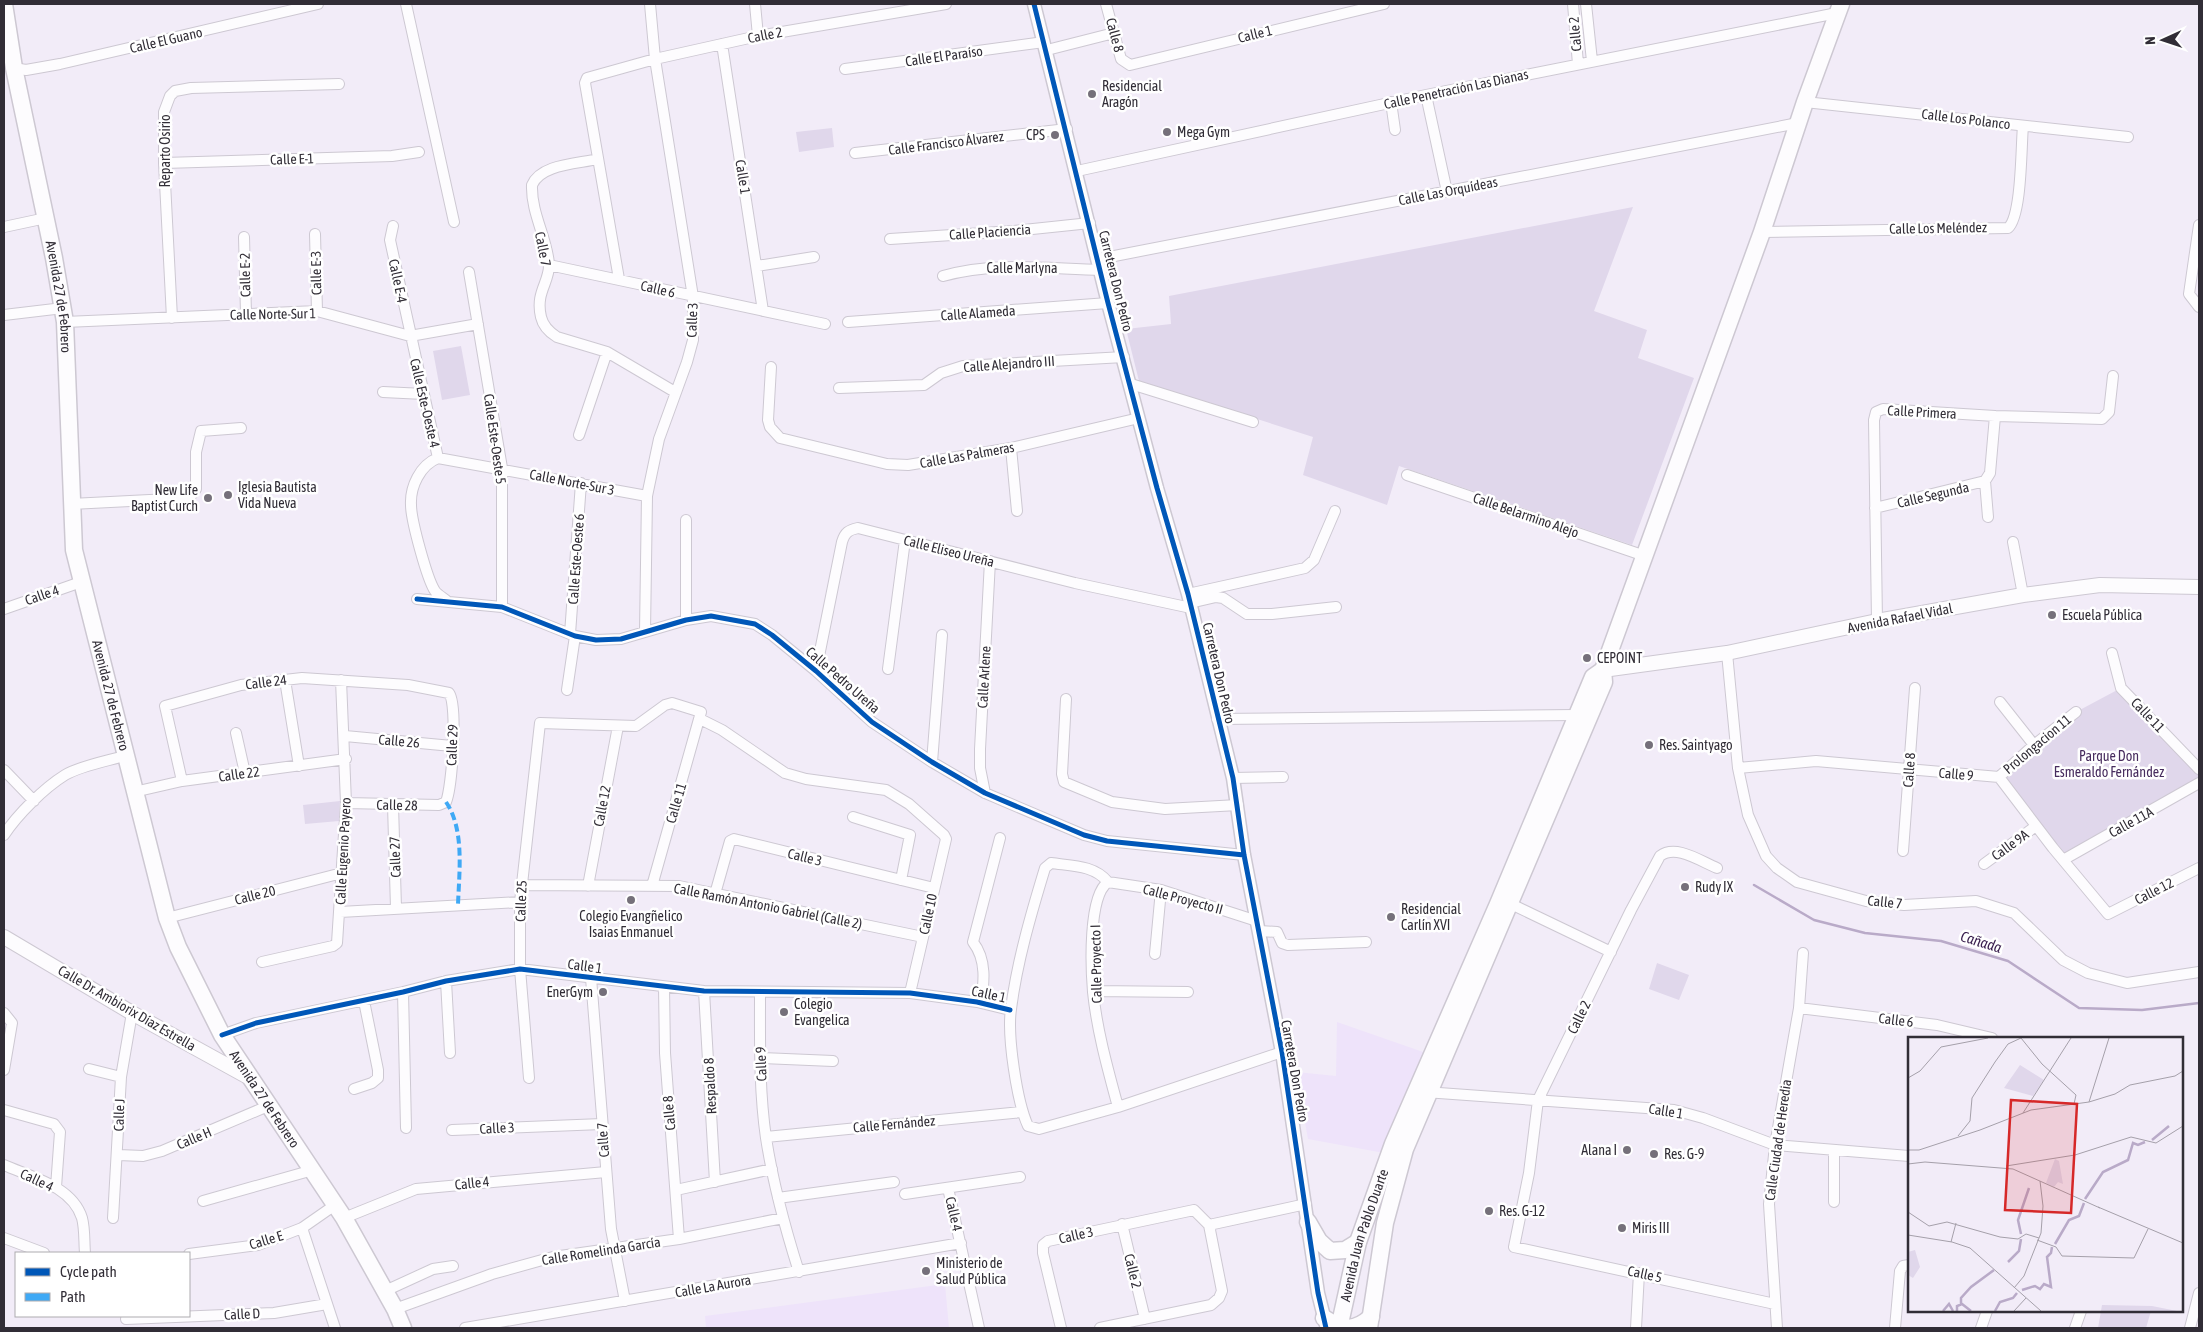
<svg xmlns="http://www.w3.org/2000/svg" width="2203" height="1332" font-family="'Asap Condensed',sans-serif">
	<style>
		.built { fill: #eee3fa }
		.green { fill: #e0d7eb }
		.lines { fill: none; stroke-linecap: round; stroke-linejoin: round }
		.stream { stroke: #b9aac8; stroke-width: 2.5 }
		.minor-casing { stroke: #cdc8d2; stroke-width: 12 }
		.tertiary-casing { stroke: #cdc8d2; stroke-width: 15 }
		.secondary-casing { stroke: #cdc8d2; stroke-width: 16 }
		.primary-casing { stroke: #cdc8d2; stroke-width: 19 }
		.minor { stroke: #fdfcfe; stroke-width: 10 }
		.tertiary { stroke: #fdfcfe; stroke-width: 12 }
		.secondary { stroke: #fdfcfe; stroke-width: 14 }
		.primary { stroke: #fdfcfe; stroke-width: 16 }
		.quiet { stroke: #3fa9f5; stroke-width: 4; stroke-dasharray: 8 4; stroke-linecap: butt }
		.cycleway-casing { stroke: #fff; stroke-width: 8 }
		.cycleway { stroke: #0057b8; stroke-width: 5 }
		.poi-dot { fill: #75707a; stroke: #fff; stroke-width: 2 }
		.labels { text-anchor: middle; stroke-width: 5; stroke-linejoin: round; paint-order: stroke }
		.street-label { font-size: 14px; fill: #312d36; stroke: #fff }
		.poi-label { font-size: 14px; fill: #312d36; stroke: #fff; text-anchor: start }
		.park-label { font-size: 14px; fill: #472c5e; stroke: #fff }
		.water-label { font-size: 15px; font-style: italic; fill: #371c4c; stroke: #fff }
		.inset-river { fill: none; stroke: #b9aac8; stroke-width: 2.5 }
		.inset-road { fill: none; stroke: #a5a0aa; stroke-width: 1 }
		.view { fill: #d62828; fill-opacity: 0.15; stroke: #d62828; stroke-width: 2.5 }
		.inset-edge { fill: none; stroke: #312d36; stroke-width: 2.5 }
	</style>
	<rect width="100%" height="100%" fill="#f2ecf8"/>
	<path class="built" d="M1337 1022 1426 1053 1384 1153 1308 1139 1296 1072 1336 1076Z
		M945 1284 949 1328H706L705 1316Z"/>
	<path class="green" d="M832 128 834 147 799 152 796 132Z
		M1633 207 1594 311 1647 330 1638 358 1694 378 1632 545 1399 466 1387 505 1303 475 1313 437 1139 381 1126 329 1171 324 1169 296Z
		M461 346 470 395 442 400 433 351Z
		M2121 688 2199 769V783L2063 860 1999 777 2076 712Z
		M340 801 339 821 305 824 303 805Z
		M1657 963 1689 975 1679 1000 1649 989Z
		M2101 1311H2151L2146 1328H2098Z"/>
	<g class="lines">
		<path class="stream" d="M1754 885 1814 920 1865 933 1941 941 2008 961 2079 1008 2142 1010 2199 1003"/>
		<defs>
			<path id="minor" d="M406 4 454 222
				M755 4 758 36
				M1106 4 1121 59 1130 65 1384 4
				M1573 4 1578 64
				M1586 4 1592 61
				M722 44 763 311
				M1047 50 1114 33
				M14 68 26 70 60 64 318 4
				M845 69 1044 42
				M1426 95 1447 192
				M1391 102 1395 130
				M1805 102 2128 137
				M855 153 1067 129
				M598 159C577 164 541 164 532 185 531 213 547 238 549 264 550 282 535 292 541 317 543 326 549 332 557 337L607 352 675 392
				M164 163 392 156 419 152
				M1077 171 1426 95 1837 13
				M2199 225 2189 294 2199 307
				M393 226 390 240 438 458
				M4 227 46 218
				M1762 232 2008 228C2022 216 2021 146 2023 126
				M315 234 317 311
				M244 237 246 314
				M890 239 1014 231 1090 223
				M1099 259 1798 123
				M549 265 825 324
				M757 266 814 257
				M469 272 502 468V607
				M943 276C996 261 1048 269 1102 270
				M619 279 585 83 587 78 655 59 758 36 946 4
				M4 315 63 308
				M172 318 164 163V112L170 96 175 91 191 88 339 84
				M65 322 317 311 410 336 478 324
				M848 322 1108 303
				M771 367 768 420 770 427 780 438 887 464 908 465 1011 448 1139 418
				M1131 384 1253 422
				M839 388 924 385 941 373 963 366 1124 357
				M383 392 424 394
				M579 435 607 352
				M1011 448 1017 511
				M438 458 647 496
				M438 458C420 465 410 487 411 505 411 520 427 579 435 591 438 595 444 598 447 601
				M1407 475 1645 556
				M1985 481 1988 517
				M71 504 189 498 196 489V452L201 431 241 428
				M1875 508 1985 481 1990 473 1995 416
				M686 520V620
				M2013 542 2023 595
				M1188 594 1305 568 1314 560 1335 511
				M417 599 502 607 575 636 596 640 621 639 686 620 711 616 755 624 772 635 816 671 872 722 932 762 985 793 1084 835 1107 841 1244 855
				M1190 603 1216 597 1223 598 1247 614H1272L1336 607
				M4 609 81 582
				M1877 621 1874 420 1876 412 1883 409 1995 416 2102 419 2109 412 2113 376
				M645 632 647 496 659 439 687 362 693 340V297L655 59 650 4
				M570 634 581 483
				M1727 653 1738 768 1748 815 1766 856 1777 868 1797 882 1866 901 1904 905 1976 901 2014 913 2063 960 2088 973 2127 983 2199 972
				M2112 653 2121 688 2199 769
				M888 669 905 540
				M816 671 842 542C845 532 849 530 858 528L1075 583 1191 608
				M285 680 299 766
				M567 690 575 636
				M1066 699 1062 774 1064 782 1112 802 1165 809 1238 805
				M2000 702 2034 745
				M700 719 722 730 785 773 806 779 886 790 909 804 944 835 946 839 910 993
				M1217 719 1577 715
				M236 733 245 773
				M345 736 452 746
				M932 762 942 635
				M1738 768 1816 761 1999 777 2053 848 2108 914 2199 868
				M4 770 34 801
				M1999 777 2034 745 2076 712
				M1233 778 1283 777
				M182 781 165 706 241 685 302 678 408 685 449 693C458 705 452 787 446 802L439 805 346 803
				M134 792 182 781 346 759
				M985 793 980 768V749L990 561
				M393 805 396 908
				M853 817 910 835 901 880
				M4 835C17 815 44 788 65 775 80 766 107 761 124 756
				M1903 851 1915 688
				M2063 860 2199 783
				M1984 864 2036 826
				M1717 868C1700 861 1676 844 1660 856L1631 910 1538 1100 1529 1173 1514 1247 1775 1304
				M1108 882C1094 865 1072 866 1051 863L1045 868C1031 914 1017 962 1011 1009 1007 1036 1017 1102 1028 1126L1039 1129 1118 1107 1282 1052
				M1108 882C1088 896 1091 968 1093 992 1097 1031 1108 1070 1118 1107
				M1108 882 1161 890 1257 921
				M521 885 679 886 923 937
				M588 886 618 726
				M715 894 730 841 734 839 934 888
				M1505 904H1511L1611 952
				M340 912 520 902
				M167 918 342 873
				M1259 931 1277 932 1282 943 1288 945 1366 942
				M1155 954 1161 890
				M262 962 333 946 337 943 346 803 341 680
				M591 978 611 1229 625 1301
				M446 981 450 1053
				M664 987 665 1053 679 1239
				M704 991 715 1182
				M1093 991 1188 992
				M403 992 406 1128
				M760 992C760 1040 759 1090 766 1138 773 1183 785 1228 799 1272
				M981 1003C984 983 987 960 973 942L1000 838
				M1799 1008 1937 1025 1992 1038
				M4 1013 12 1023 4 1070
				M222 1035 256 1023 403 992 446 981 520 969 704 991 910 993 977 1002 1010 1010
				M761 1058 833 1061
				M89 1069 121 1077
				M529 1078 520 969V902L540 723 636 726 665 705 672 703 701 712 652 886
				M354 1089 372 1083 378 1078V1070L364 1001
				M1425 1092 1674 1110 1703 1118 1775 1145 1909 1156
				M4 1110 54 1124 60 1132 56 1187
				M452 1130 602 1124
				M766 1137 1022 1112
				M1834 1150V1202
				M118 1155 143 1156 162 1151 268 1106
				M4 1165C31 1177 72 1186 82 1218 85 1229 84 1242 85 1253
				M948 1188 979 1328
				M676 1190 772 1169
				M905 1194 1020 1177
				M778 1198 894 1182
				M203 1201 313 1170
				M113 1218 121 1077 132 1013
				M344 1218 416 1189 606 1172
				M1122 1224 1145 1319
				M1209 1225 1306 1204
				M302 1228 335 1328
				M4 1238 44 1253
				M189 1254 258 1245 302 1228 335 1205
				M385 1291 433 1269 453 1266
				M395 1309 492 1274 553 1257 679 1239 783 1218
				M126 1319 274 1313 327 1304
				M465 1328 961 1243
				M1061 1328 1043 1253V1245L1048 1241 1194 1210 1209 1225 1222 1291 1219 1298 1211 1305 1100 1328
				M1636 1328 1639 1273
				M1777 1328 1769 1204 1775 1145 1799 1008 1803 953
				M1895 1328 1900 1271 1903 1266 1909 1265
				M1981 1328 1987 1311
				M2075 1328 2081 1311
				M2190 1328 2199 1293"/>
			<path id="tertiary" d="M1034 4 1108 303 1157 488 1188 594 1233 778 1244 855 1282 1052 1318 1293 1326 1325"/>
			<path id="secondary" d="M1603 670 1727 653 1877 621 2023 595 2100 585 2199 587
				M4 937 132 1013 250 1078"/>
			<g id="primary">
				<path id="s1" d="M4 4 14 68 54 258 65 322 74 550 167 918 178 947 222 1035 344 1218 395 1309 403 1328"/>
				<path d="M1308 1222 1319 1241 1330 1251 1345 1250 1358 1242"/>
				<path d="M1324 1318C1343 1330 1354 1332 1371 1317"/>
				<path id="s2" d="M1339 1328 1358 1242 1393 1144 1498 904 1593 677 1603 670"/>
				<path d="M1369 1328 1385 1223 1405 1149 1604 682 1603 670 1762 232 1805 102 1841 4"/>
			</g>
		</defs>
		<use href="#minor" class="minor-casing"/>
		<use href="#tertiary" class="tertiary-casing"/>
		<use href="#secondary" class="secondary-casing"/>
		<use href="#primary" class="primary-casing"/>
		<use href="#minor" class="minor"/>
		<use href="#tertiary" class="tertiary"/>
		<use href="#secondary" class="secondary"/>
		<use href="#primary" class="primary"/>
		<path class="quiet" d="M446 802C465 830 459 873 458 905"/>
		<defs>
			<path id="cycleway" d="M1034 4 1108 303 1157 488 1188 594 1233 778 1244 855 1282 1052 1318 1293 1326 1328
				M417 599 502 607 575 636 596 640 621 639 686 620 711 616 755 624 772 635 816 671 872 722 932 762 985 793 1084 835 1107 841 1244 855
				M222 1035 256 1023 403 992 446 981 520 969 704 991 910 993 977 1002 1010 1010"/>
		</defs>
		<use href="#cycleway" class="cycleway-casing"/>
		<use href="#cycleway" class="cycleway"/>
	</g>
	<g class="poi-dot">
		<circle cx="1092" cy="94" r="5"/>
		<circle cx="1167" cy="132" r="5"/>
		<circle cx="1055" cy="135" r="5"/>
		<circle cx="228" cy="495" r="5"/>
		<circle cx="208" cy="498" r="5"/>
		<circle cx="2052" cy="615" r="5"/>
		<circle cx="1587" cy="658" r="5"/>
		<circle cx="1649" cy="745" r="5"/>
		<circle cx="1685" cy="887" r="5"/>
		<circle cx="631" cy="900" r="5"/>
		<circle cx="1391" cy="917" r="5"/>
		<circle cx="603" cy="992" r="5"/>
		<circle cx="784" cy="1012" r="5"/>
		<circle cx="1627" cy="1150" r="5"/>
		<circle cx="1654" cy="1154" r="5"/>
		<circle cx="1489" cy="1211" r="5"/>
		<circle cx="1622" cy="1228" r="5"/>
		<circle cx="926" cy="1271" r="5"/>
	</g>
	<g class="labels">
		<g class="street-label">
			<text transform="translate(1255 34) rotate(-14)" y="5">Calle 1</text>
			<text transform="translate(1575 34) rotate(-95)" y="5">Calle 2</text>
			<text transform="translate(765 35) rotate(-11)" y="5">Calle 2</text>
			<text transform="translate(1115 35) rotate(75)" y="5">Calle 8</text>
			<text transform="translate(166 40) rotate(-13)" y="5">Calle El Guano</text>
			<text transform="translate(944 56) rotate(-8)" y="5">Calle El Paraíso</text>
			<text transform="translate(1456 89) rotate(-12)" y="5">Calle Penetración Las Dianas</text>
			<text transform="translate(1966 119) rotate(7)" y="5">Calle Los Polanco</text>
			<text transform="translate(946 143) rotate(-7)" y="5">Calle Francisco Álvarez</text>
			<text transform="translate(165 151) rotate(-90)" y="5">Reparto Osirio</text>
			<text transform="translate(292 159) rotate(-2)" y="5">Calle E-1</text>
			<text transform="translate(743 177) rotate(81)" y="5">Calle 1</text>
			<text transform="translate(1448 191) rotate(-11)" y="5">Calle Las Orquídeas</text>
			<text transform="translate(1938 228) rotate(-1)" y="5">Calle Los Meléndez</text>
			<text transform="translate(990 232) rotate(-4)" y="5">Calle Placiencia</text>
			<text transform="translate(543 249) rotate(79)" y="5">Calle 7</text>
			<text x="1022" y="273">Calle Marlyna</text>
			<text transform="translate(316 273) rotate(-91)" y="5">Calle E-3</text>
			<text transform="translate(245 275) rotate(-91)" y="5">Calle E-2</text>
			<text transform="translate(398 281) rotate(78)" y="5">Calle E-4</text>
			<text transform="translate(1116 281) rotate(76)" y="5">Carretera Don Pedro</text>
			<text transform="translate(658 289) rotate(13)" y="5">Calle 6</text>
			<text dy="5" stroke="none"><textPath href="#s1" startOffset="298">Avenida 27 de Febrero</textPath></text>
			<text transform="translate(978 313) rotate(-4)" y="5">Calle Alameda</text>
			<text transform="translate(273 314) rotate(-1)" y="5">Calle Norte-Sur 1</text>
			<text transform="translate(692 320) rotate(-88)" y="5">Calle 3</text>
			<text transform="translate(1009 364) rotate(-4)" y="5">Calle Alejandro III</text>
			<text transform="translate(425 403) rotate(77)" y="5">Calle Este-Oeste 4</text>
			<text transform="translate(1922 412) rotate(3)" y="5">Calle Primera</text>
			<text transform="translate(495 439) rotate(82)" y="5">Calle Este-Oeste 5</text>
			<text transform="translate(967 455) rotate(-10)" y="5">Calle Las Palmeras</text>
			<text transform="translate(572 482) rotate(11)" y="5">Calle Norte-Sur 3</text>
			<text transform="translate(1933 495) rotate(-13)" y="5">Calle Segunda</text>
			<text transform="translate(1526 515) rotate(19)" y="5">Calle Belarmino Alejo</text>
			<text transform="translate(949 551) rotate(14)" y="5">Calle Eliseo Ureña</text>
			<text transform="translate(576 559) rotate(-86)" y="5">Calle Este-Oeste 6</text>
			<text transform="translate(42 595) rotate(-19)" y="5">Calle 4</text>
			<text transform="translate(1900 618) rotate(-11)" y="5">Avenida Rafael Vidal</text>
			<text transform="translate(1219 673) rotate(77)" y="5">Carretera Don Pedro</text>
			<text transform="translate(984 677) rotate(-87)" y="5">Calle Arlene</text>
			<text transform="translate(843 680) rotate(41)" y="5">Calle Pedro Ureña</text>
			<text transform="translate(266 682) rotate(-7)" y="5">Calle 24</text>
			<text dy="5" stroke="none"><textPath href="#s1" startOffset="702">Avenida 27 de Febrero</textPath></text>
			<text transform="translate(2148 715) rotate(46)" y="5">Calle 11</text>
			<text transform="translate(399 741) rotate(5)" y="5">Calle 26</text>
			<text transform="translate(2037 744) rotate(-40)" y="5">Prolongacion 11</text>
			<text transform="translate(452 745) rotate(-88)" y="5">Calle 29</text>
			<text transform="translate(1909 770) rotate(-86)" y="5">Calle 8</text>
			<text transform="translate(239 774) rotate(-8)" y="5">Calle 22</text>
			<text transform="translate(1956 774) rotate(5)" y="5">Calle 9</text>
			<text transform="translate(676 803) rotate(-74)" y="5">Calle 11</text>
			<text transform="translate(397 805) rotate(1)" y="5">Calle 28</text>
			<text transform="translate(602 806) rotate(-79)" y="5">Calle 12</text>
			<text transform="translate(2131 822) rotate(-29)" y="5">Calle 11A</text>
			<text transform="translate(2010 845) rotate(-36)" y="5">Calle 9A</text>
			<text transform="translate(343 851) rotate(-87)" y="5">Calle Eugenio Payero</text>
			<text transform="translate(395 857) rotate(-92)" y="5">Calle 27</text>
			<text transform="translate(805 857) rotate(14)" y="5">Calle 3</text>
			<text transform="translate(2154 891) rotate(-27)" y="5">Calle 12</text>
			<text transform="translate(255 895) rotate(-14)" y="5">Calle 20</text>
			<text transform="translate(1183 899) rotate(15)" y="5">Calle Proyecto II</text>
			<text transform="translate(521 901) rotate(-88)" y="5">Calle 25</text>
			<text transform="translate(1885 902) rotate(6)" y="5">Calle 7</text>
			<text transform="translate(768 906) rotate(11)" y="5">Calle Ramón Antonio Gabriel (Calle 2)</text>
			<text transform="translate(928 914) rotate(-78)" y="5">Calle 10</text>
			<text transform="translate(1096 964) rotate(-91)" y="5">Calle Proyecto I</text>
			<text transform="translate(585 966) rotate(8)" y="5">Calle 1</text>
			<text transform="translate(989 994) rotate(12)" y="5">Calle 1</text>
			<text transform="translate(127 1008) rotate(30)" y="5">Calle Dr. Ambiorix Díaz Estrella</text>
			<text transform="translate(1579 1017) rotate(-64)" y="5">Calle 2</text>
			<text transform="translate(1896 1020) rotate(7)" y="5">Calle 6</text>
			<text transform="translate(761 1064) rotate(-92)" y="5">Calle 9</text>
			<text transform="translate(1295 1071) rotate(80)" y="5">Carretera Don Pedro</text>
			<text transform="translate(710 1086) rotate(-93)" y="5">Respaldo 8</text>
			<text dy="5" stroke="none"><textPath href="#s1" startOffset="1138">Avenida 27 de Febrero</textPath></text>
			<text transform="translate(1666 1111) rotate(9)" y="5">Calle 1</text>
			<text transform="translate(669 1113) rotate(-95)" y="5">Calle 8</text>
			<text transform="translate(119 1115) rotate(-88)" y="5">Calle J</text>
			<text transform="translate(894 1124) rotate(-5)" y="5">Calle Fernández</text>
			<text transform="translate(497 1128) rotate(-3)" y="5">Calle 3</text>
			<text transform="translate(194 1138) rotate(-23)" y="5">Calle H</text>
			<text transform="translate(603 1140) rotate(-94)" y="5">Calle 7</text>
			<text transform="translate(1778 1140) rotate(-82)" y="5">Calle Ciudad de Heredia</text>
			<text transform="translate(37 1180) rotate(25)" y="5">Calle 4</text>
			<text transform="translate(472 1183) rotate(-6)" y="5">Calle 4</text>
			<text transform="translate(954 1214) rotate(77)" y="5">Calle 4</text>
			<text transform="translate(1076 1235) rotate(-13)" y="5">Calle 3</text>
			<text dy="5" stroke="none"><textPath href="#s2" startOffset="96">Avenida Juan Pablo Duarte</textPath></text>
			<text transform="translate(266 1240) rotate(-17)" y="5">Calle E</text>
			<text transform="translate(601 1251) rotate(-9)" y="5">Calle Romelinda García</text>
			<text transform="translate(1133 1271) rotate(76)" y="5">Calle 2</text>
			<text transform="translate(1645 1274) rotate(12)" y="5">Calle 5</text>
			<text transform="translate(713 1286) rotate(-10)" y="5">Calle La Aurora</text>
			<text transform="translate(242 1314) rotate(-3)" y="5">Calle D</text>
		</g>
		<g class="poi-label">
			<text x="1102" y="91">Residencial<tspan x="1102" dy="16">Aragón</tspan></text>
			<text x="1177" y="137">Mega Gym</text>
			<text x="1045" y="140" text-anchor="end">CPS</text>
			<text x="238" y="492">Iglesia Bautista<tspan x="238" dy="16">Vida Nueva</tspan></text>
			<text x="198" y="495" text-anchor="end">New Life<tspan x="198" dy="16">Baptist Curch</tspan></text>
			<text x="2062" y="620">Escuela Pública</text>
			<text x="1597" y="663">CEPOINT</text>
			<text x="1659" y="750">Res. Saintyago</text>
			<text x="1695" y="892">Rudy IX</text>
			<text x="1401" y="914">Residencial<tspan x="1401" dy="16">Carlín XVI</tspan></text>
			<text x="631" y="921" text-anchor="middle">Colegio Evangñelico<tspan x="631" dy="16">Isaias Enmanuel</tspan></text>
			<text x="593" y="997" text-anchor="end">EnerGym</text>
			<text x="794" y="1009">Colegio<tspan x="794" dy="16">Evangelica</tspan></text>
			<text x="1617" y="1155" text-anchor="end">Alana I</text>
			<text x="1664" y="1159">Res. G-9</text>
			<text x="1499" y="1216">Res. G-12</text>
			<text x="1632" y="1233">Miris III</text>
			<text x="936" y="1268">Ministerio de<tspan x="936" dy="16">Salud Pública</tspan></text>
		</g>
		<g class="park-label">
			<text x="2109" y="761">Parque Don<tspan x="2109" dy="16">Esmeraldo Fernández</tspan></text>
		</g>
		<g class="water-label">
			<text transform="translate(1981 942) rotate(17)" y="5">Cañada</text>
		</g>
	</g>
	<g transform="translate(1908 1037)">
		<rect width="275" height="275" fill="#f2ecf8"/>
		<path d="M112 28 136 43 125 59 96 51ZM147 122 151 124 155 147 150 145 146 150 138 146ZM7 213 12 230 5 241 0 238V215ZM194 268 244 269 269 274H193Z" fill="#e0d7eb"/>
		<path class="inset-river" d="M244 103 261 89M177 162 195 135 220 123 225 106 230 108 237 105M113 197 110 183 121 151M147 207 161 183 171 179 176 166M100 225 111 214 113 202M114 253 127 249 132 252 136 247 143 250 139 220 143 216 144 210M53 268V261L63 250 86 233M35 274 41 267 45 274M49 274V269L54 267 63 274M87 274 92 265 105 261 109 256"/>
		<path class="inset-road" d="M113 1 134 27 168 58 166 67M0 41 12 34 33 10 80 1M181 65 201 1M115 76 163 1M50 99 62 84 64 61 87 25 100 7 113 1M0 113H11L72 93 123 73 181 65 207 57 222 48 267 39 275 34M0 127 17 125 105 132 192 171M98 129 167 118 223 100 248 106 275 89M190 170 275 206M0 175 21 189 39 185 92 200 110 202 118 197 131 201M0 198 44 205 62 211 133 274M129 203 148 210 154 219 226 221 240 192M43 205 48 186M106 251 116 239 133 196 135 169 132 144M106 274 118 261"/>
		<path class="view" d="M103 63 169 67 163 176 97 173Z"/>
		<rect width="275" height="275" class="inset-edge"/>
	</g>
	<rect width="2203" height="1332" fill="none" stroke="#312d36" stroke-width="10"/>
	<rect x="15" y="1252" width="175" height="65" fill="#ffffff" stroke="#adabaf"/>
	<rect x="25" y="1268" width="25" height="8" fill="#0057b8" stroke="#adabaf"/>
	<text x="60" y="1277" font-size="15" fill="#312d36">Cycle path</text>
	<rect x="25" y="1293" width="25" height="8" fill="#3fa9f5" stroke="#adabaf"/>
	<text x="60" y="1302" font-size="15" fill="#312d36">Path</text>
	<g transform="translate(2163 40) rotate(267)" stroke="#ffffff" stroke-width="4" paint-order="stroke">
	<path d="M0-4L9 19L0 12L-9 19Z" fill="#312d36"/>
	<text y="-8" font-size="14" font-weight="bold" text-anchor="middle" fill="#312d36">N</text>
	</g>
</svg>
